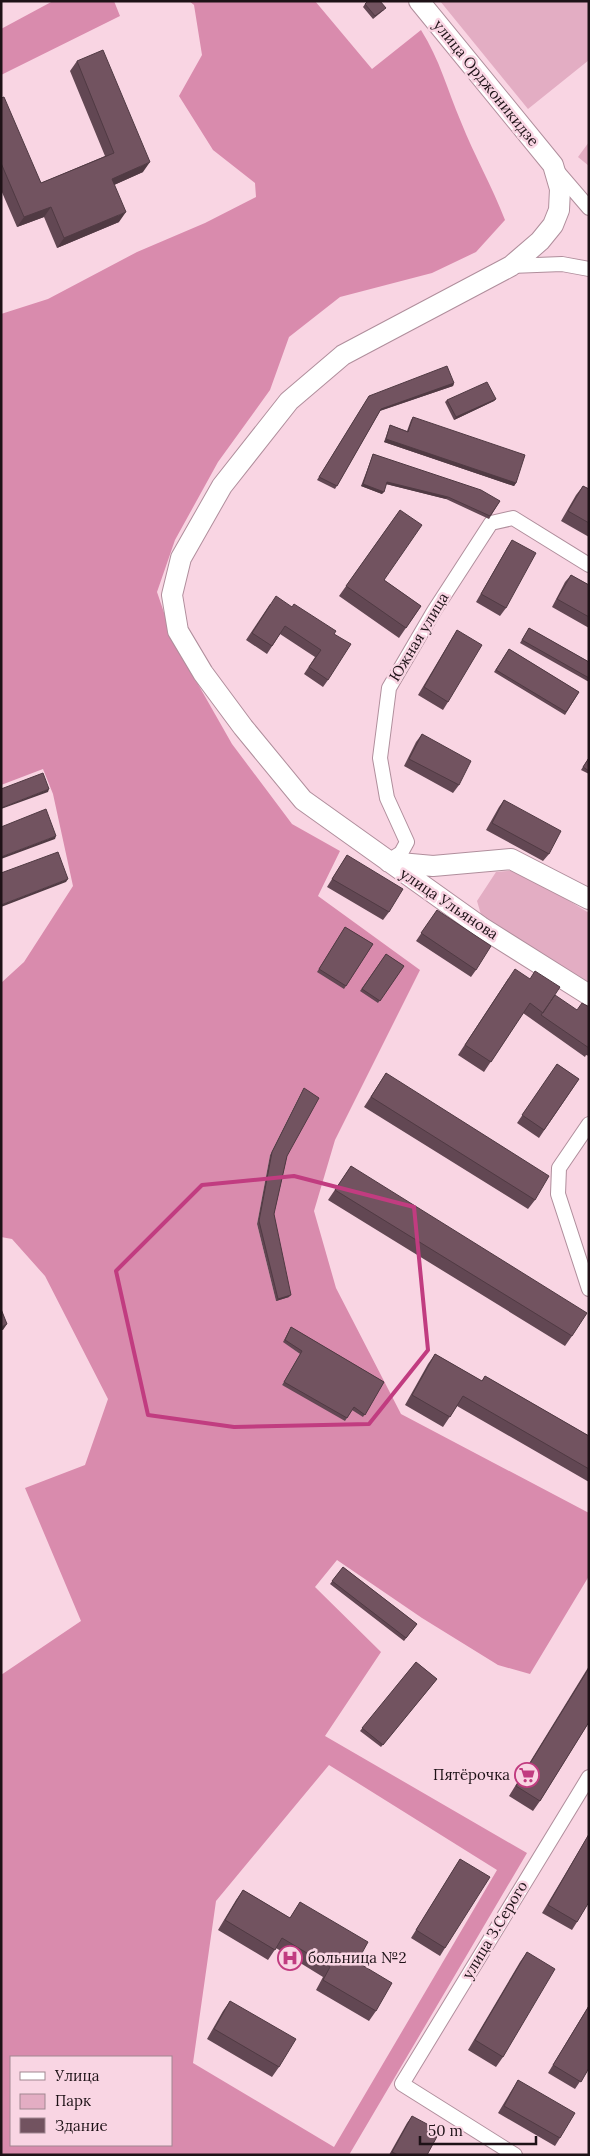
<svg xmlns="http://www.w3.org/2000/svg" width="590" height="2156" font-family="Lora,serif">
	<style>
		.green { fill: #e3adc3 }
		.forest { fill: #d98bad; fill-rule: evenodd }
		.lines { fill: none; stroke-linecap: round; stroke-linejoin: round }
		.street-casing { stroke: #b08e9c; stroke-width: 16 }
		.secondary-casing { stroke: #b08e9c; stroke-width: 22 }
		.street { stroke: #fff; stroke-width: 14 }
		.secondary { stroke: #fff; stroke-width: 20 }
		.wall { fill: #624753 }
		.shaded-wall { fill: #503a43 }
		.building { fill: #725360; stroke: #503a43 }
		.marked { fill: none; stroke: #c13c80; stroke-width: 4; stroke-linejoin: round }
		.labels { text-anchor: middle; stroke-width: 5; stroke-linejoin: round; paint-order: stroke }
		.street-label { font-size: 15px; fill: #1e1217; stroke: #f9d5e3 }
		.poi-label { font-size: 15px; fill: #1e1217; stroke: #f9d5e3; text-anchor: end }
	</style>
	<rect width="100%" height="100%" fill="#f9d5e3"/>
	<path class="green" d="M440 1H589V60L528 109Z
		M589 142V166L578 157Z
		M519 870 589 913V984L482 918 477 901 496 872Z"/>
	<path class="forest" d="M53 1H114L120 16 1 75V29Z
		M189 1H315L372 69 421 30C440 60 447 89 461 122 474 155 492 186 505 220L476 252 432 273 340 297 289 337 270 390 218 462 175 540 157 592 174 642 232 744 292 824 340 851 318 896 420 970 335 1140 314 1211 336 1288 401 1414 589 1513V1576L530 1674 498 1665 422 1618 337 1560 315 1587 381 1652 325 1736 527 1853 349 2155H1V1675L81 1621 25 1488 85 1465 108 1399 45 1276 12 1239 1 1237V983L24 962 73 886 53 794 43 769 1 785V314L48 299 137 252 205 223 256 197 255 183 213 150 179 96 202 55 194 5ZM302 1091 272 1217 276 1301 257 1224 270 1155ZM284 1342 382 1385 352 1410 282 1385 300 1354ZM329 1765 497 1870 334 2147 193 2063 216 1901ZM11 2057H171V2145H11Z"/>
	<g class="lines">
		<defs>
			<path id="street" d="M558 172 589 208
				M511 266 562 264 589 269
				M387 862 401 853 407 842 387 798 380 758 389 688 434 611 491 523 513 518 589 565
				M589 1124 559 1168 558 1194 589 1289
				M515 2155 402 2084 589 1777"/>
			<path id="secondary" d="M419 1 553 165 560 189 559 210 553 225 540 241 511 266 343 355 289 401 222 486 181 558 172 595 178 631 203 673 243 727 303 800 481 927 589 995
				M389 862 433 866 511 859 589 899"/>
		</defs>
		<use href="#street" class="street-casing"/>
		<use href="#secondary" class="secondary-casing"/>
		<use href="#street" class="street"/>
		<use href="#secondary" class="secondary"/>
	</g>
	<path class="wall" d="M365 4 384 10 373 19 363 7Z
		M77 61 143 172 114 185 119 222 57 248 44 217 17 227 1 190V98L41 183 105 156 70 71Z
		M454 383 453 386 380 411 335 489 317 480 369 396Z
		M496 399 494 401 454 420 445 402 447 400Z
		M413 417 516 483 514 486 384 442 389 428 390 425 407 431 411 420Z
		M373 454 500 501 489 519 446 499 386 484 382 494 361 486 372 457Z
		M583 486 589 489V537L561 521 576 495Z
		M400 510 384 580 421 606 399 638 339 596Z
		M512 540 506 608 500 616 476 602 507 548Z
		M571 575 589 585V628L552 607 565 582Z
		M270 604 334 634 328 680 323 687 304 674 315 657 280 634 267 654 246 640Z
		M529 628 589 662V682L520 643Z
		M457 630 448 702 443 710 418 695 452 638Z
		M509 649 579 692 565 715 494 672Z
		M422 734 459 785 453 793 404 766 416 742Z
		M589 757V774L581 770Z
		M504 800 549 854 543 861 486 830 499 807Z
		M347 855 389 912 383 920 327 887Z
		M437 910 476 970 471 977 416 941Z
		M345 927 373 944 344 989 317 972Z
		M386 954 404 966 378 1003 360 991Z
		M508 979H530L550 1003 577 1010 589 1007V1056L586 1055 585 1057 523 1013 484 1072 458 1055Z
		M557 1064 579 1079 539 1138 517 1123Z
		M386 1073 535 1200 528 1209 364 1107Z
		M304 1088 287 1156 274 1214 289 1297 276 1301 257 1224 270 1155Z
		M351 1166 572 1336 565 1346 328 1200Z
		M291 1327 384 1382 363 1417 352 1410 345 1421 282 1385 300 1354 283 1342Z
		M435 1354 482 1381 485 1376 589 1436V1482L457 1406 443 1427 405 1405 428 1364Z
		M343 1567 417 1624 404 1641 330 1584Z
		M416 1662 437 1679 381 1747 360 1731Z
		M589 1666V1722L540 1801 533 1811 509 1796Z
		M589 1834 577 1922 572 1930 542 1913Z
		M460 1859 445 1948 440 1956 411 1938Z
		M243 1890 290 1918 300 1902 357 1962 376 2011 369 2021 316 1990 323 1977 276 1948 268 1960 218 1930 236 1900Z
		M527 1952 503 2057 496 2067 468 2050 520 1962Z
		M230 2001 279 2067 272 2077 207 2039 223 2011Z
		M589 2005V2068L575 2089 548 2073Z
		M518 2080 560 2138 555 2146 498 2113 513 2088Z
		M412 2116 427 2155H389L407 2123Z"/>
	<path class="shaded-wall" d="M150 162 143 172 105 189 112 179Z
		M51 207 44 217 17 227 24 217Z
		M126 212 119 222 57 248 64 238Z
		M454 383 453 386 379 411 381 409Z
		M496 399 494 401 454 420 456 417Z
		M386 439 516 483 514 486 384 442Z
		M387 482 448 497 446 499 386 484Z
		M363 484 384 492 382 494 361 486Z
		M49 789 48 792 1 809V808Z
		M56 836 55 839 1 859V857Z
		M68 879 66 882 1 907V905Z
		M291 1295 289 1297 276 1301 278 1299Z
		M7 1324 3 1330H1V1327Z"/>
	<path class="building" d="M368 1H380L386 8 375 16 365 4Z
		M103 50 150 162 112 179 126 212 64 238 51 207 24 217 1 163V98L4 97 41 183 114 153 77 61Z
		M447 366 454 383 381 409 337 486 319 477 369 396Z
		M487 382 496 399 456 417 447 400Z
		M413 417 525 455 516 483 386 439 390 425 408 432Z
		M373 454 481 490 500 501 490 516 448 497 387 482 384 492 363 484Z
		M583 486 589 489V523L568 511Z
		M400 510 422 525 384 580 421 606 406 628 346 586Z
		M512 540 536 553 506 608 481 594Z
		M571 575 589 585V617L557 599Z
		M276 596 292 607 294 604 336 631 334 634 351 644 328 680 309 667 321 650 285 626 272 646 252 633Z
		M529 628 589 662V678L522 640Z
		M457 630 482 645 448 702 424 687Z
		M509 649 579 692 566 712 496 670Z
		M422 734 471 761 459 785 409 759Z
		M589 758V771L583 767Z
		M43 773 49 789 1 808V789Z
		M504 800 561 831 549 854 492 823Z
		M46 809 56 836 1 857V827Z
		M58 852 68 879 1 905V873Z
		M347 855 403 889 389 912 332 879Z
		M437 910 491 946 476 970 421 933Z
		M345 927 373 944 346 986 319 969Z
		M386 954 404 966 380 1001 362 989Z
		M515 969 530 979 535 971 560 987 543 1013 530 1003 491 1062 465 1045Z
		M555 995 577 1010 582 1003 589 1007V1048L541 1015Z
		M557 1064 579 1079 544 1130 522 1115Z
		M386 1073 549 1176 535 1200 371 1097Z
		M304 1088 319 1098 287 1156 274 1214 291 1295 278 1299 259 1221 272 1152Z
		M351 1166 587 1313 572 1336 335 1190Z
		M1 1309 7 1324 1 1327Z
		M291 1327 384 1382 365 1415 354 1407 347 1418 284 1382 302 1351 285 1340Z
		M435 1354 482 1381 485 1376 589 1436V1469L463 1396 450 1417 412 1395Z
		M343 1567 417 1624 406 1638 332 1581Z
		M416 1662 437 1679 383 1745 362 1728Z
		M589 1668V1722L540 1801 516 1786Z
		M589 1834V1902L577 1922 548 1905Z
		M460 1859 490 1877 445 1948 416 1930Z
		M243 1890 290 1918 300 1902 368 1942 357 1962 392 1983 376 2011 323 1980 330 1967 282 1938 275 1950 225 1920Z
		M527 1952 555 1969 503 2057 475 2040Z
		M230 2001 296 2039 279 2067 214 2029Z
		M589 2006V2068L581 2082 553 2065Z
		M518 2080 575 2113 560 2138 504 2106Z
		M412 2116 440 2131 427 2155H398L392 2152Z"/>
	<path class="marked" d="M294 1176 414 1207 428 1350 369 1424 234 1427 148 1415 116 1271 202 1185Z"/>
	<defs>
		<symbol id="supermarket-ring" viewBox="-11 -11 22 22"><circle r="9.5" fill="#f9d5e3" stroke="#c13c80" stroke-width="1.5"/><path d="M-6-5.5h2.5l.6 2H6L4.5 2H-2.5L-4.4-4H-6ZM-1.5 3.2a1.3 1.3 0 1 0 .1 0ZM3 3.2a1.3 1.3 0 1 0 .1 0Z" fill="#c13c80"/></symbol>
		<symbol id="hospital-ring" viewBox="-11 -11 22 22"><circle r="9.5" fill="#f9d5e3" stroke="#c13c80" stroke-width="1.5"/><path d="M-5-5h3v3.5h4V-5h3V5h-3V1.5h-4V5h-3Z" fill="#c13c80"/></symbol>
	</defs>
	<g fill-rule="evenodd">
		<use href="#supermarket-ring" x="513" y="1761" width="28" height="28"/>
		<use href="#hospital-ring" x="276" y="1944" width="28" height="28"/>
	</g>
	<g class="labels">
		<g class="street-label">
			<text transform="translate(486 83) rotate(51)" y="5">улица Орджоникидзе</text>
			<text transform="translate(419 637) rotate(-59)" y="5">Южная улица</text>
			<text transform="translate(449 904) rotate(34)" y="5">улица Ульянова</text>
			<text transform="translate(495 1930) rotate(-59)" y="5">улица З.Серого</text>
		</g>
		<g class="poi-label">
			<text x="510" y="1780">Пятёрочка</text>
			<text x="308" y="1963" text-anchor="start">больница №2</text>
		</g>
	</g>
	<rect width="590" height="2156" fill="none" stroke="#1e1217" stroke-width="5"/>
	<rect x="10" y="2056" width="162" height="90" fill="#f9d5e3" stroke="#a18791"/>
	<rect x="20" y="2072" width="25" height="8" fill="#ffffff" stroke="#a18791"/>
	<text x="55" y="2081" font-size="15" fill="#1e1217">Улица</text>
	<rect x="20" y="2094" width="25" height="15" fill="#e3adc3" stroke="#a18791"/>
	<text x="55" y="2106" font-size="15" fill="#1e1217">Парк</text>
	<rect x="20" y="2118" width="25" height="15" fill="#725360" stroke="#a18791"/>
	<text x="55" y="2131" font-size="15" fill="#1e1217">Здание</text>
	<path d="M420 2136v8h116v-8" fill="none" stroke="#1e1217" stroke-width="2.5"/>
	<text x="428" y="2136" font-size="15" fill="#1e1217" stroke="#f9d5e3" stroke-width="4" paint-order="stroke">50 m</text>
</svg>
